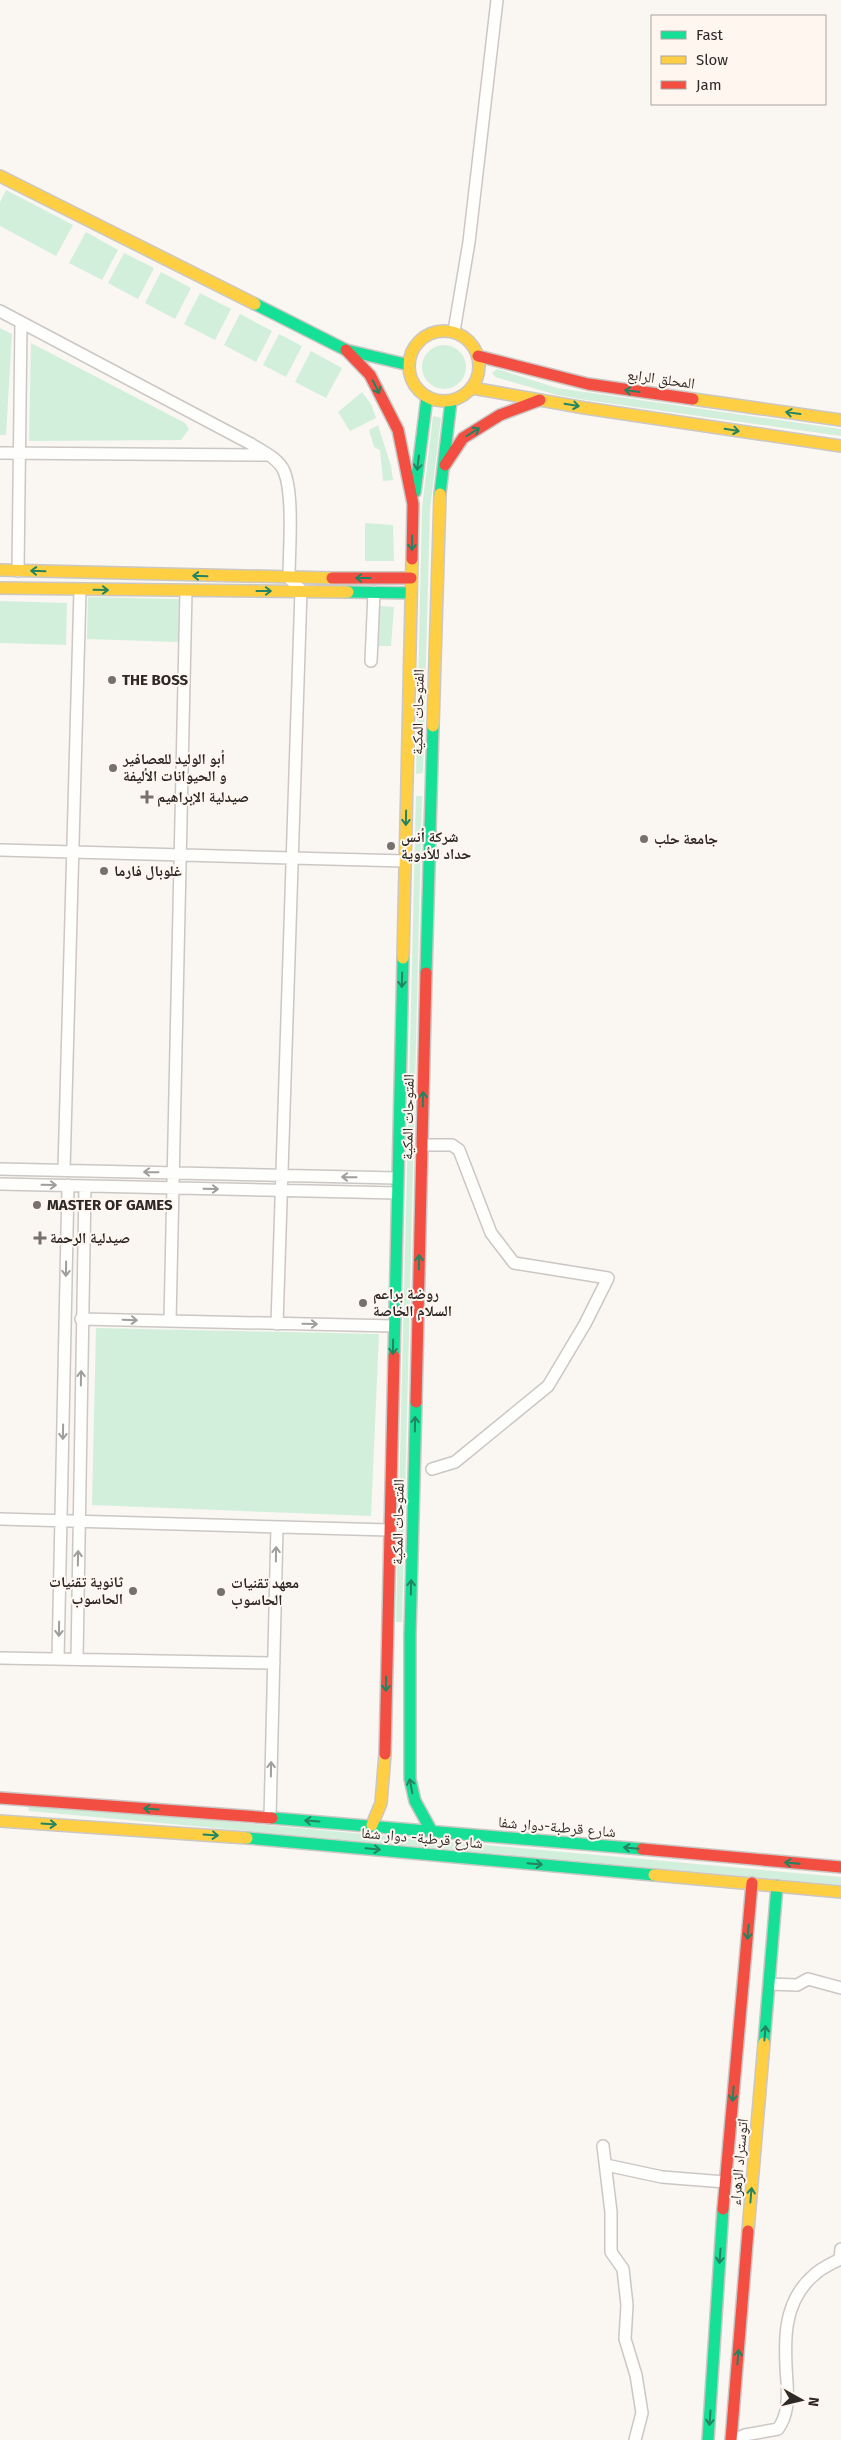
<svg xmlns="http://www.w3.org/2000/svg" width="841" height="2440" font-family="'Fira Sans','Noto Naskh Arabic',sans-serif">
	<style>
		.green { fill: #d2efdc }
		.lines { fill: none; stroke-linecap: round; stroke-linejoin: round }
		.street-casing { stroke: #cbc7c4; stroke-width: 14 }
		.fast-casing { stroke: #cbc7c4; stroke-width: 14 }
		.slow-casing { stroke: #cbc7c4; stroke-width: 14 }
		.jam-casing { stroke: #cbc7c4; stroke-width: 14 }
		.street { stroke: #fefefd; stroke-width: 11 }
		.fast { stroke: #16e098; stroke-width: 11 }
		.slow { stroke: #ffcf43; stroke-width: 11 }
		.jam { stroke: #f24e42; stroke-width: 11 }
		.oneway { stroke: #228460 }
		.oneway2 { stroke: #a09e9d }
		.poi-dot { fill: #75716e; stroke: #fef6ef; stroke-width: 2 }
		.labels { text-anchor: middle; stroke-width: 4; stroke-linejoin: round; paint-order: stroke }
		.street-label { font-size: 15px; fill: #2d2927; stroke: #fef6ef }
		.poi-label { font-size: 15px; font-weight: bold; fill: #2d2927; stroke: #fef6ef; text-anchor: start }
	</style>
	<rect width="100%" height="100%" fill="#faf6f2"/>
	<path class="green" d="M6 190 73 225 56 256 0 226V202Z
		M86 232 118 250 102 280 69 263Z
		M124 253 154 268 138 299 108 283Z
		M161 272 191 288 175 319 145 303Z
		M200 293 231 309 215 340 184 324Z
		M240 314 272 331 256 362 224 345Z
		M0 328 12 334 6 435H0Z
		M279 334 302 346 286 377 263 365Z
		M31 343 185 423 189 429 181 440 29 441Z
		M422 367a22 22 0 1 1 44 0a22 22 0 1 1-44 0Z
		M311 351 342 368 326 398 295 382Z
		M497 369 557 388 841 429V436L586 400 557 395 495 377 492 373Z
		M362 392 371 404 376 418 350 431 338 412Z
		M433 416 441 418 430 509 423 773 416 774 422 508Z
		M378 425 391 466 393 480 383 481 380 450 374 447 369 430Z
		M365 523 393 525 394 561H365Z
		M88 597 179 599 178 642 87 639Z
		M0 601 67 603 66 645 0 643Z
		M380 606 394 607 391 646H377Z
		M416 796H422L402 1622H396Z
		M96 1328 379 1334 371 1516 92 1505Z
		M31 1804 841 1877V1885L29 1811 28 1806Z"/>
	<g class="lines">
		<defs>
			<path id="street" d="M0 311 251 444C262 451 278 458 284 471 294 495 289 550 289 578L301 590 277 1324
				M454 331 469 242 497 0
				M0 453 268 455
				M18 571 21 322
				M371 661 374 592
				M0 850 405 861
				M422 1145H452L459 1150 491 1233 514 1263 608 1278 585 1324 548 1386 455 1462 432 1469
				M0 1169 397 1178
				M64 1170 80 590
				M0 1184 397 1193
				M81 1319 394 1326
				M170 1321 186 591
				M0 1519 389 1530
				M0 1658 274 1663
				M58 1659 68 1185
				M77 1659 85 1186
				M270 1818 277 1527
				M769 1984 797 1985 808 1979 841 1988
				M603 2146 611 2212V2252L623 2269 627 2305 625 2339 636 2375 642 2413 635 2440
				M606 2165 662 2177 725 2182
				M733 2440 745 2435 778 2429C788 2415 788 2399 787 2382 784 2343 782 2302 814 2275 821 2268 831 2264 840 2259L841 2249"/>
			<path id="fast" d="M255 304 346 350 409 365
				M415 492 427 397
				M440 494 451 401
				M348 592 411 593
				M426 973 433 726
				M394 1356 403 958
				M416 1402 410 1635V1779L415 1801 431 1830
				M272 1818 642 1849
				M247 1838 654 1875
				M764 2043 777 1886
				M708 2440 723 2209"/>
			<path id="slow" d="M0 176 255 304
				M409 366a35 35 0 1 1 70 0a35 35 0 1 1-70 0Z
				M472 388 585 408 841 446
				M693 399 841 420
				M0 570 332 578
				M0 588 348 592
				M433 726 440 494
				M403 958 412 559
				M0 1821 247 1838
				M372 1825 381 1803 385 1754
				M654 1875 841 1892
				M748 2231 764 2043"/>
			<path id="jam" d="M346 350 370 375 398 430 413 504 412 559
				M478 356 588 384 693 399
				M445 465 463 438 500 415 540 400
				M332 578H411
				M416 1402 426 973
				M385 1754 394 1356
				M0 1798 272 1818
				M642 1849 841 1867
				M723 2209 752 1883
				M731 2440 748 2231"/>
		</defs>
		<use href="#street" class="street-casing"/>
		<use href="#fast" class="fast-casing"/>
		<use href="#slow" class="slow-casing"/>
		<use href="#jam" class="jam-casing"/>
		<use href="#street" class="street"/>
		<use href="#fast" class="fast"/>
		<use href="#slow" class="slow"/>
		<use href="#jam" class="jam"/>
	</g>
	<defs><path id="oneway-shaft" d="M-6 0H5M1.5-3L5.5 0L1.5 3" fill="none" stroke-width="1.6" stroke-linecap="round" stroke-linejoin="round" transform="scale(1.25)"/></defs>
	<g class="oneway">
		<use href="#oneway-shaft" transform="translate(376 387) rotate(63)"/>
		<use href="#oneway-shaft" transform="translate(632 391) rotate(-172)"/>
		<use href="#oneway-shaft" transform="translate(572 405) rotate(9)"/>
		<use href="#oneway-shaft" transform="translate(793 413) rotate(-172)"/>
		<use href="#oneway-shaft" transform="translate(732 430) rotate(9)"/>
		<use href="#oneway-shaft" transform="translate(473 432) rotate(-32)"/>
		<use href="#oneway-shaft" transform="translate(418 463) rotate(97)"/>
		<use href="#oneway-shaft" transform="translate(412 543) rotate(91)"/>
		<use href="#oneway-shaft" transform="translate(38 571) rotate(-178)"/>
		<use href="#oneway-shaft" transform="translate(200 576) rotate(-178)"/>
		<use href="#oneway-shaft" transform="translate(363 578) rotate(180)"/>
		<use href="#oneway-shaft" transform="translate(101 590) rotate(1)"/>
		<use href="#oneway-shaft" transform="translate(264 591)"/>
		<use href="#oneway-shaft" transform="translate(406 818) rotate(91)"/>
		<use href="#oneway-shaft" transform="translate(402 980) rotate(91)"/>
		<use href="#oneway-shaft" transform="translate(423 1099) rotate(-89)"/>
		<use href="#oneway-shaft" transform="translate(419 1262) rotate(-89)"/>
		<use href="#oneway-shaft" transform="translate(393 1347) rotate(91)"/>
		<use href="#oneway-shaft" transform="translate(415 1424) rotate(-89)"/>
		<use href="#oneway-shaft" transform="translate(411 1587) rotate(-89)"/>
		<use href="#oneway-shaft" transform="translate(386 1684) rotate(91)"/>
		<use href="#oneway-shaft" transform="translate(411 1786) rotate(-101)"/>
		<use href="#oneway-shaft" transform="translate(151 1809) rotate(-176)"/>
		<use href="#oneway-shaft" transform="translate(312 1821) rotate(-176)"/>
		<use href="#oneway-shaft" transform="translate(49 1824) rotate(4)"/>
		<use href="#oneway-shaft" transform="translate(211 1835) rotate(4)"/>
		<use href="#oneway-shaft" transform="translate(631 1848) rotate(-175)"/>
		<use href="#oneway-shaft" transform="translate(373 1849) rotate(5)"/>
		<use href="#oneway-shaft" transform="translate(792 1863) rotate(-175)"/>
		<use href="#oneway-shaft" transform="translate(535 1864) rotate(5)"/>
		<use href="#oneway-shaft" transform="translate(748 1932) rotate(95)"/>
		<use href="#oneway-shaft" transform="translate(765 2033) rotate(-85)"/>
		<use href="#oneway-shaft" transform="translate(733 2094) rotate(95)"/>
		<use href="#oneway-shaft" transform="translate(751 2195) rotate(-85)"/>
		<use href="#oneway-shaft" transform="translate(720 2256) rotate(94)"/>
		<use href="#oneway-shaft" transform="translate(738 2357) rotate(-85)"/>
		<use href="#oneway-shaft" transform="translate(710 2418) rotate(94)"/>
	</g>
	<g class="oneway2">
		<use href="#oneway-shaft" transform="translate(151 1172) rotate(-179)"/>
		<use href="#oneway-shaft" transform="translate(349 1177) rotate(-179)"/>
		<use href="#oneway-shaft" transform="translate(49 1185) rotate(1)"/>
		<use href="#oneway-shaft" transform="translate(211 1189) rotate(1)"/>
		<use href="#oneway-shaft" transform="translate(66 1269) rotate(91)"/>
		<use href="#oneway-shaft" transform="translate(130 1320) rotate(2)"/>
		<use href="#oneway-shaft" transform="translate(310 1324) rotate(1)"/>
		<use href="#oneway-shaft" transform="translate(81 1378) rotate(-89)"/>
		<use href="#oneway-shaft" transform="translate(63 1432) rotate(91)"/>
		<use href="#oneway-shaft" transform="translate(276 1554) rotate(-89)"/>
		<use href="#oneway-shaft" transform="translate(78 1558) rotate(-89)"/>
		<use href="#oneway-shaft" transform="translate(59 1629) rotate(91)"/>
		<use href="#oneway-shaft" transform="translate(271 1769) rotate(-89)"/>
	</g>
	<g class="poi-dot">
		<circle cx="112" cy="680" r="5"/>
		<circle cx="113" cy="768" r="5"/>
		<path d="M144.5 789.5h5v5h5v5h-5v5h-5v-5h-5v-5h5z"/>
		<circle cx="644" cy="839" r="5"/>
		<circle cx="391" cy="846" r="5"/>
		<circle cx="104" cy="871" r="5"/>
		<circle cx="37" cy="1205" r="5"/>
		<path d="M37.5 1230.5h5v5h5v5h-5v5h-5v-5h-5v-5h5z"/>
		<circle cx="363" cy="1303" r="5"/>
		<circle cx="133" cy="1591" r="5"/>
		<circle cx="221" cy="1592" r="5"/>
	</g>
	<g class="labels">
		<g class="street-label">
			<text transform="translate(661 379) rotate(8)" y="5">المحلق الرابع</text>
			<text transform="translate(418 712) rotate(-89)" y="5">الفتوحات المكية</text>
			<text transform="translate(408 1117) rotate(-89)" y="5">الفتوحات المكية</text>
			<text transform="translate(398 1522) rotate(-89)" y="5">الفتوحات المكية</text>
			<text transform="translate(557 1827) rotate(5)" y="5">شارع قرطبة-دوار شفا</text>
			<text transform="translate(422 1838) rotate(5)" y="5">شارع قرطبة- دوار شفا</text>
			<text transform="translate(739 2162) rotate(-85)" y="5">اتوستراد الزهراء</text>
		</g>
		<g class="poi-label">
			<text x="122" y="685">THE BOSS</text>
			<text x="123" y="764">أبو الوليد للعصافير<tspan x="123" dy="17">و الحيوانات الأليفة</tspan></text>
			<text x="157" y="802">صيدلية الإبراهيم</text>
			<text x="401" y="842">شركة أنس<tspan x="401" dy="17">حداد للأدوية</tspan></text>
			<text x="654" y="844">جامعة حلب</text>
			<text x="114" y="876">غلوبال فارما</text>
			<text x="47" y="1210">MASTER OF GAMES</text>
			<text x="50" y="1243">صيدلية الرحمة</text>
			<text x="373" y="1299">روضة براعم<tspan x="373" dy="17">السلام الخاصة</tspan></text>
			<text x="123" y="1587" text-anchor="end">ثانوية تقنيات<tspan x="123" dy="17">الحاسوب</tspan></text>
			<text x="231" y="1588">معهد تقنيات<tspan x="231" dy="17">الحاسوب</tspan></text>
		</g>
	</g>
	<rect x="651" y="15" width="175" height="90" fill="#fef6ef" stroke="#aaa49f"/>
	<rect x="661" y="31" width="25" height="8" fill="#16e098" stroke="#aaa49f"/>
	<text x="696" y="40" font-size="15" fill="#2d2927">Fast</text>
	<rect x="661" y="56" width="25" height="8" fill="#ffcf43" stroke="#aaa49f"/>
	<text x="696" y="65" font-size="15" fill="#2d2927">Slow</text>
	<rect x="661" y="81" width="25" height="8" fill="#f24e42" stroke="#aaa49f"/>
	<text x="696" y="90" font-size="15" fill="#2d2927">Jam</text>
	<g transform="translate(801 2400) rotate(98)" stroke="#fef6ef" stroke-width="4" paint-order="stroke">
	<path d="M0-4L9 19L0 12L-9 19Z" fill="#2d2927"/>
	<text y="-8" font-size="14" font-weight="bold" text-anchor="middle" fill="#2d2927">N</text>
	</g>
</svg>
